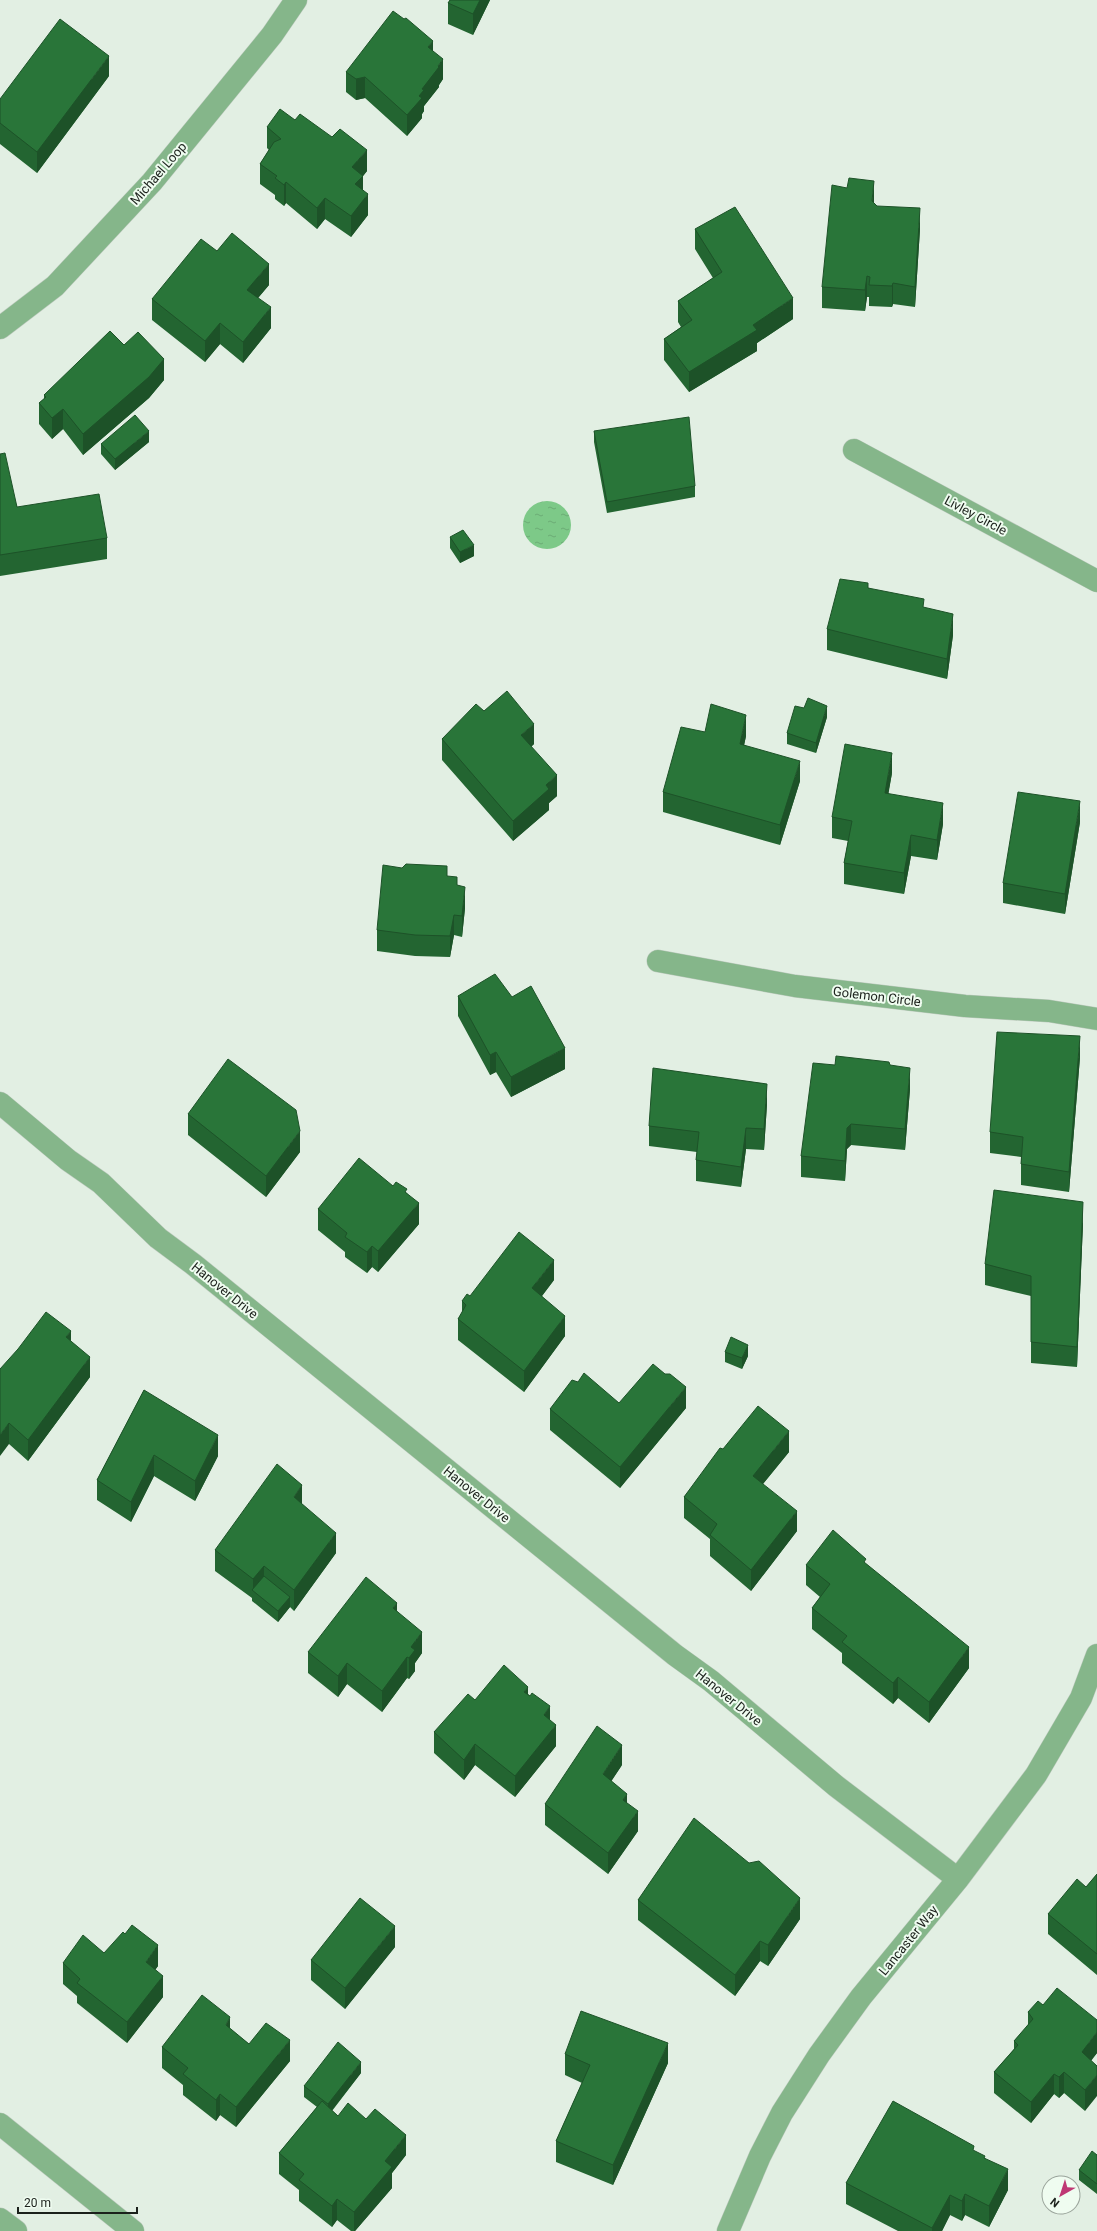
<svg xmlns="http://www.w3.org/2000/svg" width="1097" height="2231" font-family="Roboto,sans-serif">
	<style>
		.water { fill: url(#water-ripples) }
		.lines { fill: none; stroke-linecap: round; stroke-linejoin: round }
		.minor-casing { stroke: #becabf; stroke-width: 23 }
		.minor { stroke: #85b68a; stroke-width: 22 }
		.wall { fill: #236531 }
		.shaded-wall { fill: #1d5228 }
		.building { fill: #297539; stroke: #1d5228 }
		.labels { text-anchor: middle; stroke-width: 4; stroke-linejoin: round; paint-order: stroke }
		.street-label { font-size: 13px; fill: #1b201b; stroke: #effcf0 }
	</style>
	<defs>
		<pattern id="water-ripples" width="26" height="14" patternUnits="userSpaceOnUse"><rect width="26" height="14" fill="#7dc988"/><path d="M2 4q2-2 4 0t4 0M15 11q2-2 4 0t4 0" fill="none" stroke="#6bac75"/></pattern>
	</defs>
	<rect width="100%" height="100%" fill="#e2efe3"/>
	<path class="water" d="M523 525a24 24 0 1 1 48 0a24 24 0 1 1-48 0Z"/>
	<g class="lines">
		<defs>
			<path id="minor" d="M0 328 55 286 152 182 272 35 296 0
				M854 450 1097 581
				M658 961 795 986 965 1006 1049 1011 1097 1019
				M0 1103 68 1160 101 1183 158 1238 193 1264 675 1655 711 1681 836 1786 958 1879
				M0 2124 133 2231
				M0 2219 16 2231
				M728 2231 760 2156 782 2113 819 2055 861 1997 958 1879 1036 1775 1081 1698 1097 1655"/>
		</defs>
		<use href="#minor" class="minor-casing"/>
		<use href="#minor" class="minor"/>
	</g>
	<path class="wall" d="M450 0H490L473 35 448 24V3Z
		M433 51 443 79 439 85V87L424 106V111L422 114V118L407 136 365 98 356 100 346 92V72Z
		M109 76 37 173 0 144V99Z
		M295 120 332 137 367 171 363 176V190L368 215 351 237 325 219 317 229 286 203 284 206 275 199V195L260 184V164L269 150 267 148V127Z
		M874 203 877 206 920 229 915 307 893 304 892 307 869 306V297H867L865 311 822 308V287Z
		M695 229 793 319 757 343V351L689 392 664 360V339L681 327 678 322V301L713 278 695 249Z
		M217 251 269 285 258 298 271 328 243 363 220 344 205 362 152 320V299Z
		M124 345 164 380 149 398 83 455 63 429 52 439 39 424V403L44 399V395Z
		M594 431 695 486V497L607 513 594 442Z
		M149 442 115 470 101 454V444Z
		M0 454 17 507 107 538V559L0 576Z
		M450 537 474 556 460 563 450 548Z
		M868 588 924 608 953 635 947 679 827 650V629Z
		M804 708 827 717 816 753 787 744V733Z
		M484 711 534 744 531 747 557 796 549 803V810L513 841 442 760V739Z
		M705 732 746 736 744 745 800 781 780 845 663 812V792Z
		M892 773 888 794 943 824 937 860 911 856 904 894 844 884V863L848 841 832 838V817Z
		M1080 822 1065 914 1003 903V883Z
		M447 876 457 886 465 908 462 937 454 935 450 957 415 956 377 951V930Z
		M458 996 565 1069 511 1097 496 1072 490 1075 458 1016Z
		M1080 1057 1069 1192 1021 1185V1157L990 1153V1132Z
		M835 1065H890L910 1089 905 1150 851 1145 847 1149 845 1181 801 1177V1156Z
		M767 1104 764 1150 746 1149 741 1187 696 1181V1160L697 1152 649 1146V1126Z
		M188 1114 300 1152 266 1197 188 1135Z
		M393 1186 407 1193 419 1224 378 1272 372 1267 367 1273 345 1257V1252L318 1230V1209Z
		M1083 1223 1077 1367 1031 1363V1296L985 1285V1264Z
		M554 1280 542 1296 565 1336 524 1392 458 1340V1319L462 1313V1301L470 1296Z
		M71 1341 90 1377 28 1461 9 1444 0 1369Z
		M725 1352 748 1356 742 1369 725 1362Z
		M578 1382 619 1403 686 1408 620 1488 550 1430V1409Z
		M144 1390 218 1456 195 1501 154 1476 131 1522 97 1500V1480Z
		M723 1449 789 1452 763 1484 797 1531 751 1591 710 1556V1539L684 1518V1497Z
		M302 1504 336 1553 294 1611 290 1607 278 1622 252 1601V1598L215 1571V1550Z
		M866 1564 969 1668 929 1723 898 1698 893 1704 842 1663V1653L812 1629V1608L820 1597 806 1585V1565Z
		M397 1611 422 1653 415 1663V1671L409 1679 407 1678 382 1712 347 1684 338 1697 308 1673V1652Z
		M528 1694 550 1720 556 1746 515 1797 475 1765 464 1780 434 1753V1732L475 1700Z
		M622 1765 611 1781 627 1803 638 1831 608 1874 545 1825V1804Z
		M1097 1874V1975L1048 1934V1914L1086 1887Z
		M638 1900 800 1919 768 1966 760 1961 735 1996 638 1920Z
		M395 1947 345 2009 311 1980V1960Z
		M104 1953 158 1966 155 1970 163 1997 127 2043 77 2003V1996L63 1984V1963Z
		M1043 2005 1097 2053 1091 2060 1085 2111 1064 2093 1059 2098 1054 2094 1031 2123 994 2093V2072L1014 2049V2041L1028 2026V2012Z
		M230 2029 249 2044 290 2061 236 2127 220 2115 216 2121 183 2095V2085L162 2068V2047Z
		M565 2054 668 2063 613 2185 556 2162V2141L582 2083 565 2075Z
		M361 2073 332 2111 338 2116 406 2155 392 2173V2188L355 2231H351L337 2220 332 2227 299 2201V2190L279 2174V2153L317 2107 304 2097V2086Z
		M974 2151 985 2158 1008 2190 989 2227 965 2215 962 2221 950 2215 942 2231H898L846 2204V2183Z
		M1097 2155V2194L1079 2180V2170Z"/>
	<path class="shaded-wall" d="M480 0H490L473 35V14Z
		M433 41V61L428 47Z
		M109 56V76L37 173V152Z
		M443 59V79L439 85V87L424 106V111L422 114V118L407 136V115L419 96 422 89Z
		M365 77V98L356 100V79Z
		M367 150V171L363 176V196L355 204 352 167Z
		M874 181V202L872 222V201Z
		M286 182V203L284 206V185Z
		M368 194V215L351 237V216Z
		M325 198V219L317 229V208Z
		M920 208V229L915 307V287Z
		M269 264V285L247 311V290Z
		M867 276V297L865 311V290Z
		M893 283V304L892 307V286Z
		M793 298V319L757 343V351L689 392V372L753 325Z
		M271 307V328L243 363V342Z
		M220 323V344L205 362V341Z
		M164 359V380L149 398 83 455V434Z
		M63 409V429L52 439V418Z
		M149 431V442L115 470V459Z
		M474 545V556L460 563V552Z
		M953 614V635L947 679V659Z
		M827 706V717L816 753V743Z
		M746 715V736L740 765V744Z
		M534 724V744L521 755V735Z
		M892 753V773L885 814V793Z
		M800 761V781L780 845V825Z
		M557 775V796L549 803V810L513 841V821L546 785Z
		M1080 801V822L1065 914V894Z
		M943 803V824L937 860V840Z
		M911 835V856L904 894V873Z
		M465 887V908L462 937V916Z
		M454 915V935L450 957V936Z
		M1080 1036V1057L1069 1192V1172Z
		M565 1048V1069L511 1097V1077Z
		M496 1052V1072L490 1075V1055Z
		M910 1068V1089L905 1150V1129Z
		M767 1084V1104L764 1150V1129Z
		M851 1124V1145L847 1149 845 1181V1161L847 1128Z
		M746 1128V1149L741 1187V1167Z
		M300 1131V1152L266 1197V1176Z
		M1083 1202V1223L1077 1367V1347Z
		M419 1203V1224L378 1272V1251Z
		M372 1246V1267L367 1273V1252Z
		M554 1260V1280L532 1309V1288Z
		M565 1316V1336L524 1392V1371Z
		M71 1331V1351L66 1337Z
		M748 1345V1356L742 1369V1358Z
		M90 1357V1377L28 1461V1440Z
		M686 1387V1408L620 1488V1467Z
		M9 1423V1444L0 1456V1435Z
		M789 1431V1452L753 1496V1476Z
		M218 1435V1456L195 1501V1481Z
		M154 1455V1476L131 1522V1502Z
		M302 1485V1506L294 1497Z
		M797 1511V1531L751 1591V1570Z
		M336 1533V1553L294 1611V1590Z
		M264 1566V1586L253 1591V1579Z
		M290 1597V1607L278 1622V1611Z
		M397 1603V1624L393 1608Z
		M422 1632V1653L415 1663V1671L409 1679V1658L411 1647Z
		M969 1647V1668L929 1723V1702Z
		M407 1657V1678L382 1712V1691Z
		M347 1663V1684L338 1697V1676Z
		M898 1677V1698L893 1704V1683Z
		M528 1687V1708L524 1692Z
		M550 1706V1727L544 1715Z
		M556 1725V1746L515 1797V1776Z
		M475 1744V1765L464 1780V1760Z
		M622 1745V1765L603 1794V1774Z
		M627 1794V1815L623 1800Z
		M638 1811V1831L608 1874V1853Z
		M800 1898V1919L768 1966V1945Z
		M395 1926V1947L345 2009V1988Z
		M760 1941V1961L735 1996V1975Z
		M158 1945V1966L146 1982V1962Z
		M163 1976V1997L127 2043V2022Z
		M230 2017V2037L226 2025Z
		M1097 2032V2053L1082 2073V2052Z
		M290 2040V2061L236 2127V2107Z
		M668 2043V2063L613 2185V2165Z
		M361 2062V2073L328 2115V2104Z
		M1064 2072V2093L1059 2098V2077Z
		M1054 2074V2094L1031 2123V2102Z
		M1097 2075V2096L1085 2111V2090Z
		M220 2094V2115L216 2121V2100Z
		M406 2135V2155L392 2173V2188L355 2231H354V2212L385 2161Z
		M1008 2169V2190L989 2227V2206Z
		M965 2194V2215L962 2221V2201Z
		M950 2195V2215L942 2231H932V2228Z
		M337 2199V2220L332 2227V2206Z"/>
	<path class="building" d="M450 0H480L473 14 448 3Z
		M393 11 404 19 406 18 433 41 428 47 443 59 438 66 439 67 422 89 424 90 419 96 422 98 407 115 365 77 356 79 346 72Z
		M60 19 109 56 37 152 0 123V99Z
		M280 109 295 120 300 114 332 137 340 129 367 150 352 167 363 176 355 184 368 194 351 216 325 198 317 208 286 182 284 185 275 178 277 176 260 164 274 142 281 139 267 127Z
		M849 178 874 181 872 201 877 206 920 208 915 287 893 283 892 286 869 285 870 277 867 276 865 290 822 287 832 185 847 188Z
		M735 207 793 298 753 325 757 330 689 372 664 339 692 320 678 301 722 272 695 229Z
		M232 233 269 264 247 290 271 307 243 342 220 323 205 341 152 299 201 239 217 251Z
		M110 331 124 345 138 332 164 359 149 377 83 434 63 409 52 418 39 403 46 397 44 395Z
		M135 415 149 431 115 459 101 444Z
		M689 417 695 486 607 502 594 431Z
		M5 453 17 507 99 494 107 538 0 555V454Z
		M463 530 474 545 460 552 450 537Z
		M840 579 868 583V588L924 599 923 607 953 614 947 659 827 629Z
		M507 691 534 724 521 735 557 775 546 785 549 789 513 821 442 739 476 704 484 711Z
		M808 698 827 706 816 743 787 733 795 706 804 708Z
		M711 704 746 715 740 744 800 761 780 825 663 792 681 727 705 732Z
		M845 744 892 753 885 793 943 803 937 840 911 835 904 873 844 863 852 821 832 817Z
		M1018 792 1080 801 1065 894 1003 883Z
		M406 864 447 866V876L457 877V885L465 887 462 916 454 915 450 936 415 935 377 930 383 865 402 868Z
		M495 974 512 997 531 986 565 1048 511 1077 496 1052 490 1055 458 996Z
		M997 1032 1080 1036 1069 1172 1021 1164 1023 1137 990 1132Z
		M836 1056 889 1062 890 1065 910 1068 905 1129 851 1124 847 1128 845 1161 801 1156 813 1063 835 1065Z
		M228 1059 296 1110 300 1131 266 1176 188 1114Z
		M653 1068 767 1084 764 1129 746 1128 741 1167 696 1160 699 1132 649 1126Z
		M359 1158 393 1186 396 1182 407 1189 405 1192 419 1203 378 1251 372 1246 367 1252 345 1237 347 1233 318 1209Z
		M994 1190 1083 1202 1077 1347 1031 1342V1276L985 1264Z
		M519 1232 554 1260 532 1288 565 1316 524 1371 458 1319 466 1305 462 1301 467 1294 470 1296Z
		M46 1312 71 1331 66 1337 90 1357 28 1440 9 1423 0 1435V1369L18 1349Z
		M731 1337 748 1345 742 1358 725 1352Z
		M653 1364 665 1374H670L686 1387 620 1467 550 1409 572 1380 578 1382 584 1373 619 1403Z
		M144 1390 218 1435 195 1481 154 1455 131 1502 97 1480Z
		M758 1406 789 1431 753 1476 797 1511 751 1570 710 1535 717 1524 684 1497 720 1448 723 1449Z
		M277 1464 302 1485 294 1497 336 1533 294 1590 264 1566 253 1579 215 1550Z
		M833 1530 866 1559 864 1562 969 1647 929 1702 898 1677 893 1683 842 1642 847 1636 812 1608 830 1584 806 1565Z
		M264 1576 290 1597 278 1611 252 1590Z
		M366 1577 397 1603 393 1608 422 1632 411 1647 415 1650 409 1658 407 1657 382 1691 347 1663 338 1676 308 1652Z
		M504 1665 528 1687 524 1692 530 1696 532 1693 550 1706 544 1715 556 1725 515 1776 475 1744 464 1760 434 1732 468 1694 475 1700Z
		M597 1726 622 1745 603 1774 627 1794 623 1800 638 1811 608 1853 545 1804Z
		M694 1818 749 1863 759 1861 800 1898 768 1945 760 1941 735 1975 638 1900Z
		M1097 1874V1954L1048 1914 1077 1879 1086 1887Z
		M360 1898 395 1926 345 1988 311 1960Z
		M132 1925 158 1945 146 1962 163 1976 127 2022 77 1983 80 1979 63 1963 83 1935 104 1953 123 1932 125 1934Z
		M1057 1988 1097 2020V2032L1082 2052 1097 2066V2075L1085 2090 1064 2072 1059 2077 1054 2074 1031 2102 994 2072 1018 2045 1014 2041 1033 2019 1028 2012 1038 2001 1043 2005Z
		M202 1995 230 2017 226 2025 249 2044 266 2023 290 2040 236 2107 220 2094 216 2100 183 2074 188 2068 162 2047Z
		M581 2011 668 2043 613 2165 556 2141 590 2065 565 2054Z
		M338 2042 361 2062 328 2104 304 2086Z
		M322 2101 338 2116 348 2103 366 2119 375 2109 406 2135 385 2161 392 2167 354 2212 337 2199 332 2206 299 2180 304 2174 279 2153Z
		M893 2101 974 2146 973 2150 985 2156 984 2158 1008 2169 989 2206 965 2194 962 2201 950 2195 932 2228 846 2183Z
		M1092 2151 1097 2155V2184L1079 2170Z"/>
	<g class="labels">
		<g class="street-label">
			<text transform="translate(158 173) rotate(-49)" y="5">Michael Loop</text>
			<text transform="translate(976 515) rotate(28)" y="5">Livley Circle</text>
			<text transform="translate(877 996) rotate(7)" y="5">Golemon Circle</text>
			<text transform="translate(225 1290) rotate(39)" y="5">Hanover Drive</text>
			<text transform="translate(477 1494) rotate(39)" y="5">Hanover Drive</text>
			<text transform="translate(729 1697) rotate(39)" y="5">Hanover Drive</text>
			<text transform="translate(908 1940) rotate(-51)" y="5">Lancaster Way</text>
		</g>
	</g>
	<g transform="translate(1061 2195) rotate(219)"><circle r="19" fill="#effcf0" stroke="#9aa49b"/>
	<path d="M0-3L7 15L0 10L-7 15Z" fill="#bf3774"/>
	<text y="-6" font-size="11" font-weight="bold" text-anchor="middle" fill="#1b201b">N</text>
	</g>
	<path d="M18 2207v6h119v-6" fill="none" stroke="#1b201b" stroke-width="2"/>
	<text x="24" y="2207" font-size="12" fill="#1b201b" stroke="#effcf0" stroke-width="3" paint-order="stroke">20 m</text>
</svg>
